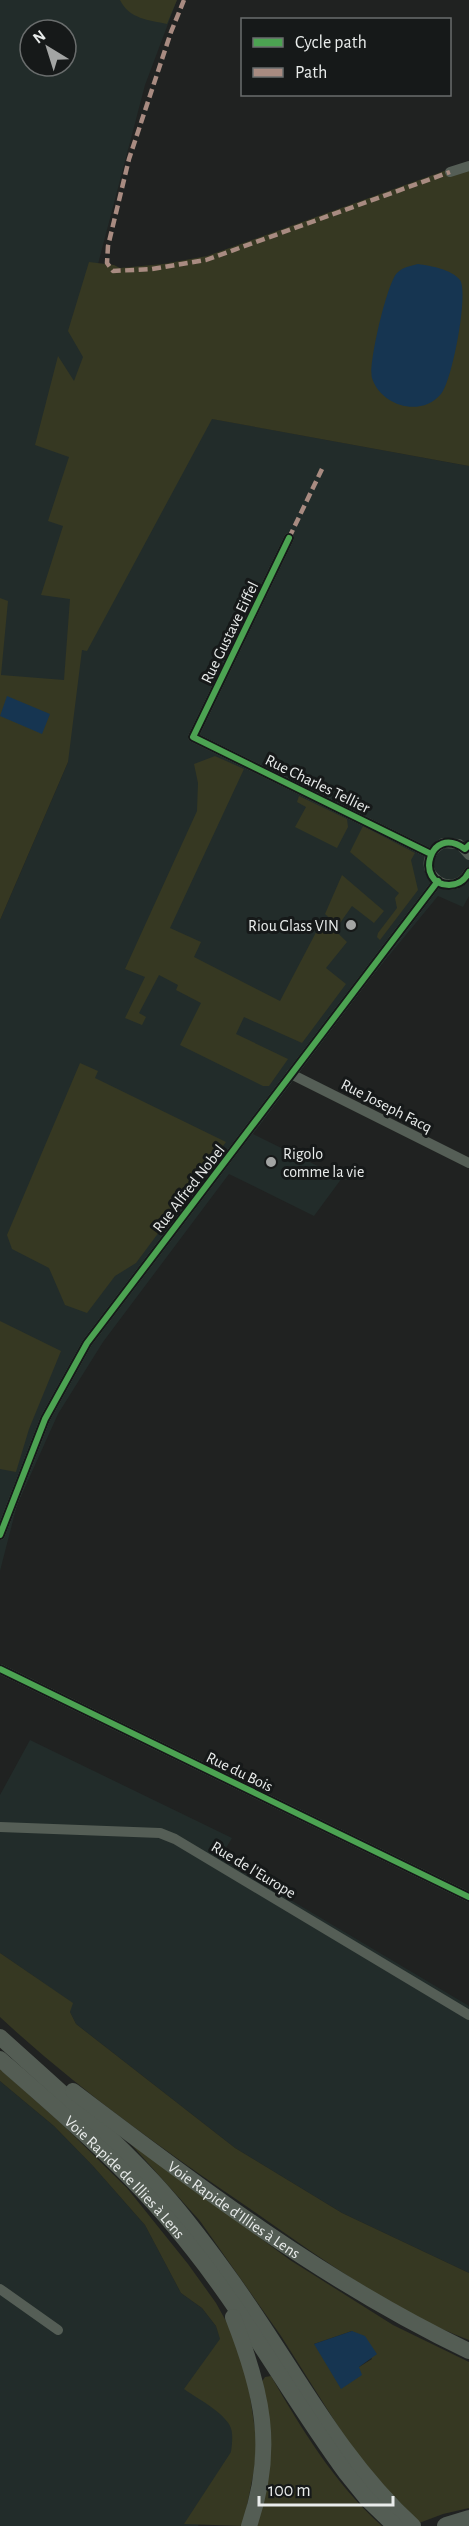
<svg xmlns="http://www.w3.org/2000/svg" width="469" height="2526" font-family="'Alegreya Sans',sans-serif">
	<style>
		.built { fill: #222c2a; fill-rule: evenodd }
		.green { fill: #363822; fill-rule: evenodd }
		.water { fill: #163551 }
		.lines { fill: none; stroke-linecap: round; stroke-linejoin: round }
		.minor { stroke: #555e56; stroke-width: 10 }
		.trunk { stroke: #545d54; stroke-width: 16 }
		.motorway { stroke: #525c53; stroke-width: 18 }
		.quiet { stroke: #a88b81; stroke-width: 4.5; stroke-dasharray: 9 4.5; stroke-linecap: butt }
		.cycleway-casing { stroke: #161919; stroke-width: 10 }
		.cycleway { stroke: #4ca352; stroke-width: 6 }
		.poi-dot { fill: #a3a5a4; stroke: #161919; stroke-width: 2 }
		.labels { text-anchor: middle; stroke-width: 6; stroke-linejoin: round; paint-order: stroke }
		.street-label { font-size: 16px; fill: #e9eceb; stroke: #161919 }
		.poi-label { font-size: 16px; fill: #e9eceb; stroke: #161919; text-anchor: end }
	</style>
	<rect width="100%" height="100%" fill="#202221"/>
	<path class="built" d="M0 0H177L145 85 98 264 89 396 469 466V896L463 907 438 896 368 981 253 1134 342 1178 314 1216 229 1174 103 1342 58 1414 17 1505 0 1571V920L68 762 0 743ZM30 30H66V66H30Z
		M30 1740 232 1838 220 1858 469 2006V2273L342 2213 235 2148 76 2024 70 2012 72 2003 0 1953V1795Z
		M0 2081 54 2126 93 2166 145 2225 181 2293 202 2308 216 2326 235 2383 242 2439 198 2526H0Z"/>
	<path class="green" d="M120 0H177L167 24C149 20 129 19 120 0Z
		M469 162V466L212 419 87 651 82 650 68 762 0 920V598L8 601 1 675 64 680 70 599 41 595 63 526 48 521 69 457 35 445 58 356 74 381 83 357 68 331 89 262 114 265 120 268 163 264 207 256Z
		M215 756 244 769 170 928 201 942 194 957 280 1001 323 919 347 942 326 968 346 984 302 1043 244 1017 236 1034 288 1059 269 1086H263L180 1045 201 1003 176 990 178 985 159 975 139 1013 146 1017 142 1025 125 1018 145 977 125 969 197 811 198 783 194 764Z
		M299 796 347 819 348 827 337 848 295 827 306 807 297 802Z
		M363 826 415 853 411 860 418 890 380 940 377 937 378 933 397 908 395 898 399 893 350 852Z
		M342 875 384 911 374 923 352 906 340 923V928L325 914Z
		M80 1063 98 1071 95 1078 226 1142 136 1263 115 1276 87 1313 65 1305 49 1268 12 1249 7 1235Z
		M0 1321 61 1351 29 1429 16 1472 0 1469Z
		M0 1953 73 2003 70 2012 76 2024 235 2148 342 2213 469 2273V2340C452 2333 435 2327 419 2318 358 2286 302 2245 246 2206 161 2148 76 2088 0 2017Z
		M0 2069 63 2125 127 2188 188 2264 216 2303 232 2332 246 2369 258 2450 243 2526 184 2524 231 2452C232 2443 234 2432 229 2424 220 2410 198 2399 184 2389L220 2339 216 2326 202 2308 181 2293 145 2225 93 2166 54 2126 0 2081Z
		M129 2142 290 2260 393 2325 469 2362V2508L443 2514 419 2523 372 2474 348 2442 281 2336 200 2221ZM352 2331 372 2359 359 2367 314 2344Z
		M271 2376C302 2430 335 2484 382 2526H254L261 2383 265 2377Z"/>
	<path class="water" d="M418 264C431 266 451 269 460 280 469 293 452 382 441 394 421 418 381 406 372 378 368 365 387 283 397 273 403 267 410 266 418 264Z
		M7 696 50 714 42 734 0 716Z
		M352 2331 365 2336 377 2354 359 2367 362 2375 341 2389 314 2344Z"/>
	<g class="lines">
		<path class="minor" d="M450 172 469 166
			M289 538 193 737 431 854
			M469 855 459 844 443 843C406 865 450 905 469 872
			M291 1074 469 1163
			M0 1535 45 1419 87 1343 438 881
			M0 1669 469 1897
			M0 1827 160 1833 175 1839 469 2015
			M0 2289 58 2330"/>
		<g class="trunk">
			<path d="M0 2037C52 2084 105 2130 153 2181 180 2210 204 2242 227 2274 289 2358 335 2455 413 2526"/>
			<path id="s1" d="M0 2059C69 2119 138 2178 194 2251 250 2322 293 2401 346 2473L367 2499 395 2526"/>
			<path id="s2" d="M73 2091C198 2186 326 2283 469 2351"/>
			<path d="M233 2317C262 2391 276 2448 249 2526"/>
		</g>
		<path class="motorway" d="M446 2526 469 2519"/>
		<path class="quiet" d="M184 0 171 32 129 159 108 246 107 263 113 271 152 269 206 260 450 172
			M289 538 322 469"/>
		<defs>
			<path id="cycleway" d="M289 538 193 737 431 854
				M469 845 465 849C429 823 414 885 449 885 458 885 465 880 469 872
				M0 1535 45 1419 87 1343 438 881
				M0 1669 469 1897"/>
		</defs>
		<use href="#cycleway" class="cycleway-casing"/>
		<use href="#cycleway" class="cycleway"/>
	</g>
	<g class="poi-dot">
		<circle cx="351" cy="925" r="6"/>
		<circle cx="271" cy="1162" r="6"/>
	</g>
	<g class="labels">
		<g class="street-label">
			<text transform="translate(229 632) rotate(-64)" y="6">Rue Gustave Eiffel</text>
			<text transform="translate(318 783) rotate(26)" y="6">Rue Charles Tellier</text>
			<text transform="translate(387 1105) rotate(27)" y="6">Rue Joseph Facq</text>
			<text transform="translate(188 1188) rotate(-52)" y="6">Rue Alfred Nobel</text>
			<text transform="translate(240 1771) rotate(26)" y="6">Rue du Bois</text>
			<text transform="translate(254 1869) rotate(31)" y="6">Rue de l'Europe</text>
			<text dy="6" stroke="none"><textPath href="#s1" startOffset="172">Voie Rapide de Illies à Lens</textPath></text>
			<text dy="6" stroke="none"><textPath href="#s2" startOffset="200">Voie Rapide d’Illies à Lens</textPath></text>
		</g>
		<g class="poi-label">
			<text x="339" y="931">Riou Glass VIN</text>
			<text x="283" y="1159" text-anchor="start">Rigolo<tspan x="283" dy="18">comme la vie</tspan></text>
		</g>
	</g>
	<rect x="241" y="18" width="210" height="78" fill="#161919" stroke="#6a6d6d" stroke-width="1.5"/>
	<rect x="253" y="38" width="30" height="9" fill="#4ca352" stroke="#6a6d6d" stroke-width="1.5"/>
	<text x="295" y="48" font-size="18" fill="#e9eceb">Cycle path</text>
	<rect x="253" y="68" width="30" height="9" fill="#a88b81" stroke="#6a6d6d" stroke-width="1.5"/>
	<text x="295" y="78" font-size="18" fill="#e9eceb">Path</text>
	<g transform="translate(48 48) rotate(322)"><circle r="28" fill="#161919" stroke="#6a6d6d" stroke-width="1.5"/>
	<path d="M0-4.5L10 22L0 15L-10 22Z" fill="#a3a5a4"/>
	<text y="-9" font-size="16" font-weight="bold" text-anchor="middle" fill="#e9eceb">N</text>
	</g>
	<path d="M259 2496v9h134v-9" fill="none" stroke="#e9eceb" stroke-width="3"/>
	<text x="268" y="2496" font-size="18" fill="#e9eceb" stroke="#161919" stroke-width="4.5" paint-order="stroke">100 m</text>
</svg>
